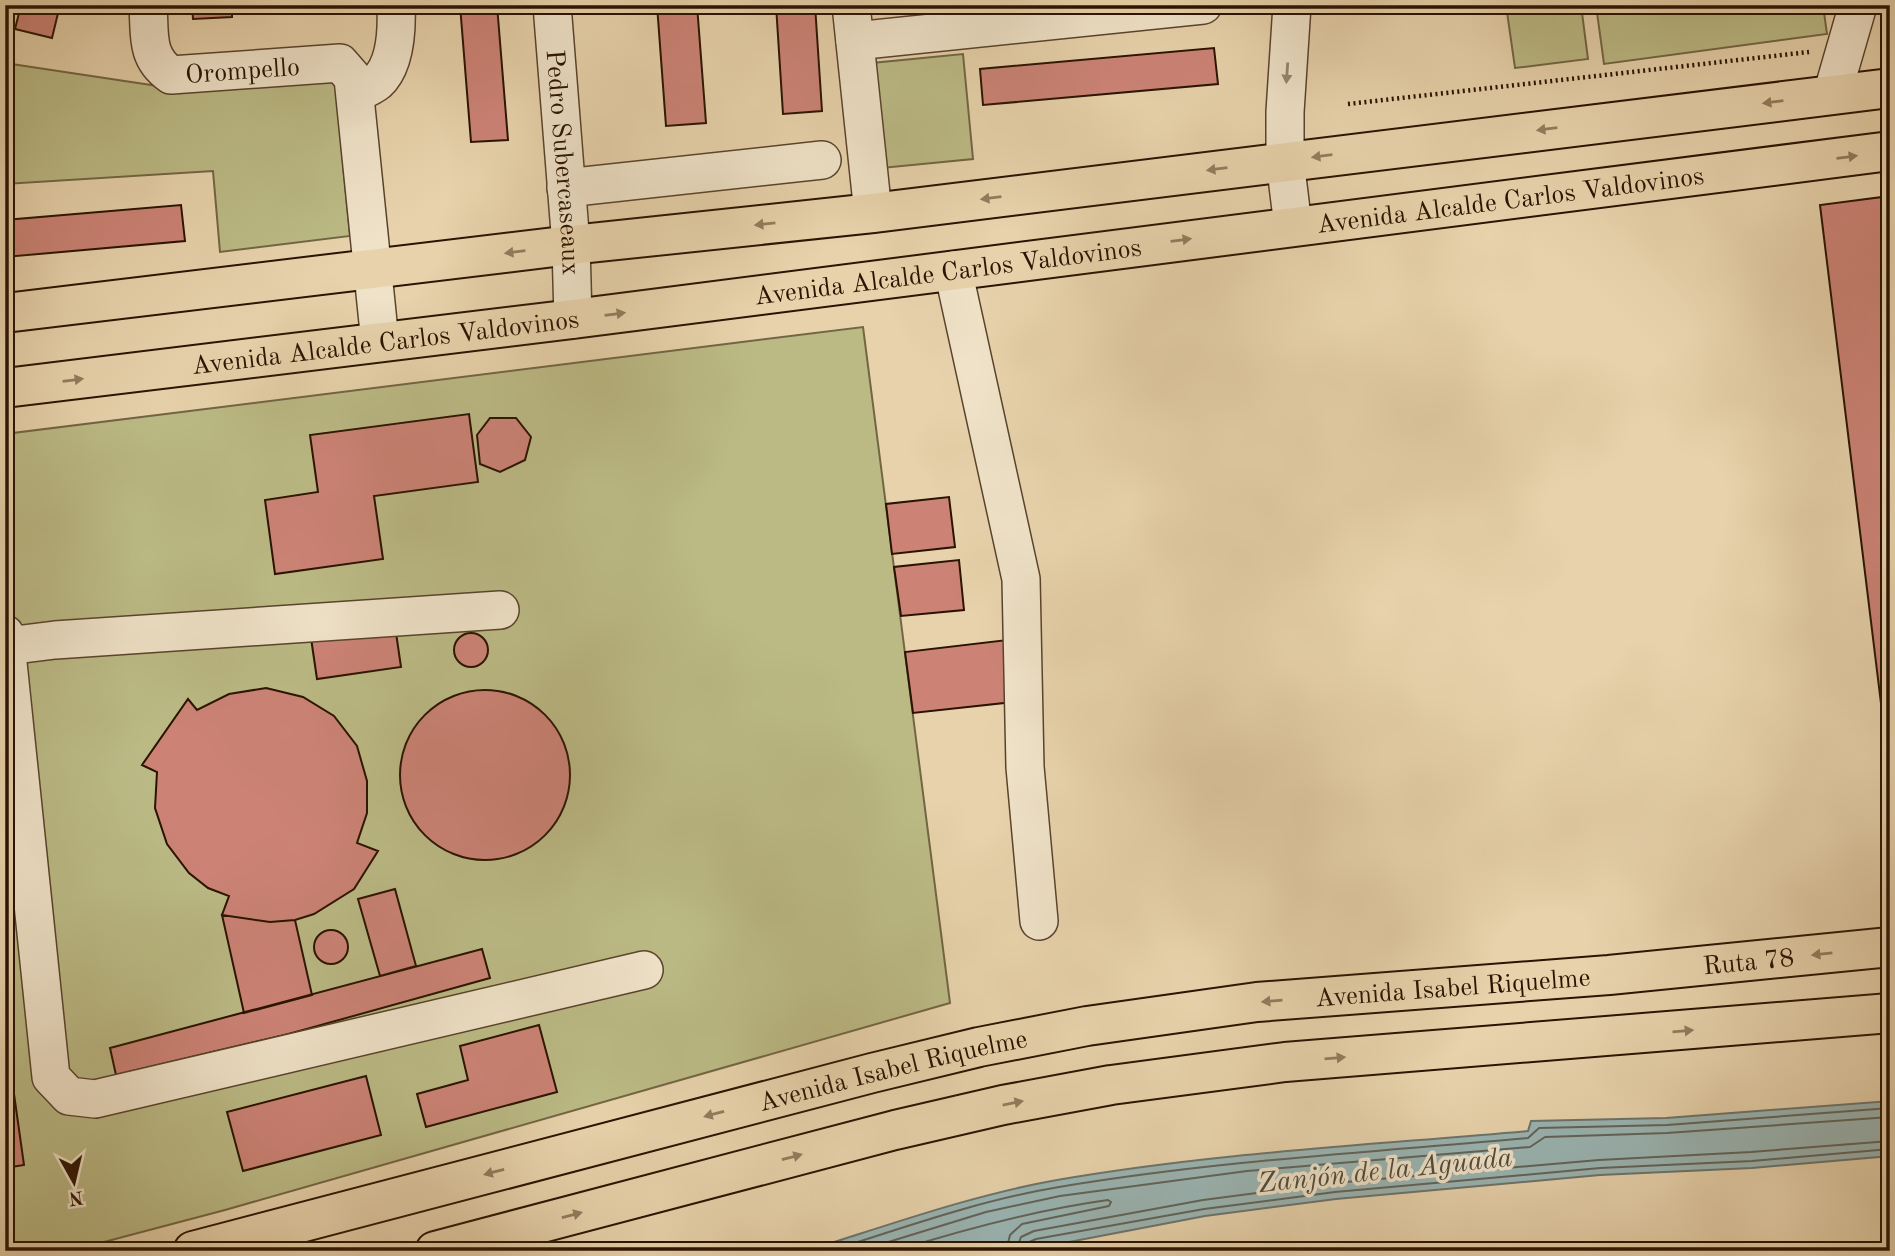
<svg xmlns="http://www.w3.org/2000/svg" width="1895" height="1256" font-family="'Old Standard TT',serif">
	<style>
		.green { fill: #bbba85; stroke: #726643; stroke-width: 2 }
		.water { fill: #9ab5b3; stroke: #6d746c; stroke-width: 2 }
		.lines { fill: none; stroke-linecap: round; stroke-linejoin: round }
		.shore { stroke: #62645a; stroke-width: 2 }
		.building { fill: #cc8376; stroke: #2a1301; stroke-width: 2 }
		.minor-casing { stroke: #59432c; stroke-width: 40 }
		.major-casing { stroke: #2a1301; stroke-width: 42 }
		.highway-casing { stroke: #2a1301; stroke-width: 42 }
		.path { stroke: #2a1301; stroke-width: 4.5; stroke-dasharray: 2 3.5; stroke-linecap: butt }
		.minor { stroke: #efe2c8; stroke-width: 37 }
		.major { stroke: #e7d2ab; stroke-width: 38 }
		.highway { stroke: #e7d2ab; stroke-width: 38 }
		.oneway { fill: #96856e }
		.oneway2 { fill: #927c5e }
		.labels { text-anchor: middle; stroke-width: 7; stroke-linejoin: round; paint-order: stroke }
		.street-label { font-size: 26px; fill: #2a1301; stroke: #efe2c8 }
		.water-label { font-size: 28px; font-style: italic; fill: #514c3f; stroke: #efe2c8 }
	</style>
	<rect width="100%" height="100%" fill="#e7d2ab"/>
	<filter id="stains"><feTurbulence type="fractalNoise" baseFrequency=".00286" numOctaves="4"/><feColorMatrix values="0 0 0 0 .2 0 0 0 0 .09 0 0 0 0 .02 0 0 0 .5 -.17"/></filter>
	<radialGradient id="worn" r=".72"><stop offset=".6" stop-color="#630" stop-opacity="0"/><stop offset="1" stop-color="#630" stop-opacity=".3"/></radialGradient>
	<path class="green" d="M1506 5H1581L1588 59 1515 68Z
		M1596 5H1823L1827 34 1604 64Z
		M963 54 973 159 882 168 872 63Z
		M5 63 171 88 335 81 350 236 220 252 213 171 5 184Z
		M863 327 950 1003 225 1210 70 1251H5V434Z"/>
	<path class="water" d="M1890 1101V1156L1752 1168 1600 1175 1336 1199 1205 1216 1022 1251H806C889 1225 972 1195 1057 1180 1212 1153 1372 1145 1528 1131L1531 1121 1666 1118Z"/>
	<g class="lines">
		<path class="shore" d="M830 1251C905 1227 981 1200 1059 1187 1214 1161 1372 1152 1528 1138L1539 1128 1667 1125 1890 1108
			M859 1251 986 1212 1060 1196 1247 1171 1530 1147 1545 1137 1667 1133 1890 1117
			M895 1251C965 1229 1035 1210 1108 1200L1111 1202 1109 1206 1022 1224 1010 1235 1006 1251
			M1016 1251 1021 1237 1034 1231 1203 1200 1334 1183 1599 1160 1751 1152 1890 1141
			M1025 1251 1027 1243 1036 1239 1204 1209 1335 1192 1600 1168 1752 1161 1890 1149"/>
	</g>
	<path class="building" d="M21 5H60L52 38 15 29Z
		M192 5H232V17L193 19Z
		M460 5H497L508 140 471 142Z
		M657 5H697L706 123 666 126Z
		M776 5H815L822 111 783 114Z
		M1214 48 1218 84 983 105 980 69Z
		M1890 196V777L1820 205Z
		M181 205 185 241 5 257V220Z
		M469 414 478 482 374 496 383 559 275 574 265 500 318 492 310 435Z
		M490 418H516L531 437 525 460 500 472 480 464 477 435Z
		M949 497 955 547 892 554 886 504Z
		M959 560 964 610 901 616 894 567Z
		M395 626 401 667 317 679 311 638Z
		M454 650a17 17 0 1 1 34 0a17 17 0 1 1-34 0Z
		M1007 640 1013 702 913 713 905 652Z
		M266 688 303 697 334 716 357 746 367 781V813L357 843 378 851 354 889 314 914 295 920 270 922 222 915 229 896 208 888 189 873 167 844 155 808 157 772 142 765 188 699 197 710 229 694Z
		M400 775a85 85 0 1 1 170 0a85 85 0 1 1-170 0Z
		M395 889 416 966 380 976 358 899Z
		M222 915 270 922 295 920 312 995 244 1013Z
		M314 947a17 17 0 1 1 34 0a17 17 0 1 1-34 0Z
		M482 949 490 978 285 1035 116 1075 110 1048Z
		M539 1025 557 1092 426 1127 417 1094 468 1080 460 1046Z
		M5 1030 24 1165 5 1168Z
		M366 1076 381 1135 243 1171 227 1112Z"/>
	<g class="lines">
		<defs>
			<g id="minor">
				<path id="s1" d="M148 5C150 34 145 57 171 75L340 63 353 78 380 342"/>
				<path id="s2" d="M552 5 571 245 573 319"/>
				<path d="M851 5 873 213"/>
				<path d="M1292 5 1285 112V161L1293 226"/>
				<path d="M855 41 1203 5"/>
				<path d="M356 93C363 90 371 87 377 82 396 65 397 29 396 5"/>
				<path d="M1832 95 1858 5"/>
				<path d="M566 188 822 160"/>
				<path d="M953 270 1021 579 1025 767 1039 921"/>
				<path d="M5 634 51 1077 69 1096 95 1099 644 970"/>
				<path d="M7 646 55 640 500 610"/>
			</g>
			<g id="major">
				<path d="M5 313 571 245 873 213 1890 88"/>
				<path id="s3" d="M5 388 573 319 1890 151"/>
			</g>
			<g id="highway">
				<path id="s4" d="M193 1251 872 1073 979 1047 1087 1026 1257 1002 1609 975 1890 947"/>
				<path d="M435 1251 895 1130 1003 1105 1111 1085 1285 1062 1890 1013"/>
			</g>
		</defs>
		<use href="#minor" class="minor-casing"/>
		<use href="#major" class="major-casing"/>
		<use href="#highway" class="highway-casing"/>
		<path class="path" d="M1348 104 1809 52"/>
		<use href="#minor" class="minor"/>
		<use href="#major" class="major"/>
		<use href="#highway" class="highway"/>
	</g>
	<defs><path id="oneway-solid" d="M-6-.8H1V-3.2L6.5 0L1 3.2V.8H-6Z" transform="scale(1.75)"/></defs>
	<use class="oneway" href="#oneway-solid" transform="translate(1287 73) rotate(94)"/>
	<g class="oneway2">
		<use href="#oneway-solid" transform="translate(1773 102) rotate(173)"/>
		<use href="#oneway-solid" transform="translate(1547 129) rotate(173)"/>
		<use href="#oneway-solid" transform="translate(1322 156) rotate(173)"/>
		<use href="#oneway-solid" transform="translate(1847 157) rotate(-7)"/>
		<use href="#oneway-solid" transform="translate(1217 169) rotate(173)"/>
		<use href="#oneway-solid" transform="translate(991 198) rotate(173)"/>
		<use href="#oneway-solid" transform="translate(765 224) rotate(174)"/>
		<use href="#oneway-solid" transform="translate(1181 240) rotate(-7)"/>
		<use href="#oneway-solid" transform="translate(515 252) rotate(173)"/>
		<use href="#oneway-solid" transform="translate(615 314) rotate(-7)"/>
		<use href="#oneway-solid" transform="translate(73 380) rotate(-7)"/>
		<use href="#oneway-solid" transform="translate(1822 954) rotate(174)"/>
		<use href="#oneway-solid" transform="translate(1272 1001) rotate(175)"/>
		<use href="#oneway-solid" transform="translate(1683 1031) rotate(-5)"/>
		<use href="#oneway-solid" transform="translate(1335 1058) rotate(-5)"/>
		<use href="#oneway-solid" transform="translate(1013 1103) rotate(-11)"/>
		<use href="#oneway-solid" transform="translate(714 1114) rotate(165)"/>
		<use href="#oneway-solid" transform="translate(792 1157) rotate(-15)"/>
		<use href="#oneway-solid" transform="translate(494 1172) rotate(165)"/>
		<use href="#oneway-solid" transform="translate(572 1215) rotate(-15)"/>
	</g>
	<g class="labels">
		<g class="street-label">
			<text dy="9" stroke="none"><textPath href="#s1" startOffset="149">Orompello</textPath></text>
			<text dy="9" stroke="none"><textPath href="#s2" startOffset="158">Pedro Subercaseaux</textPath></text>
			<text dy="9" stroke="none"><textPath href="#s3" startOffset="1517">Avenida Alcalde Carlos Valdovinos</textPath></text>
			<text dy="9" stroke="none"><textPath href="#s3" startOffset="950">Avenida Alcalde Carlos Valdovinos</textPath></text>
			<text dy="9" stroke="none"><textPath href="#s3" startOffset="383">Avenida Alcalde Carlos Valdovinos</textPath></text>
			<text dy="9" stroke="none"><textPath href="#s4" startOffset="1587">Ruta 78</textPath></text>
			<text dy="9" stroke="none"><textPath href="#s4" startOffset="1290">Avenida Isabel Riquelme</textPath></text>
			<text dy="9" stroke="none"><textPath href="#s4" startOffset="723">Avenida Isabel Riquelme</textPath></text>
		</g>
		<g class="water-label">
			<text transform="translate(1385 1169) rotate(-6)" y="10">Zanjón de la Aguada</text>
		</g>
	</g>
	<rect width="1895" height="1256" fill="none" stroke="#e7d2ab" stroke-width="28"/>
	<rect x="7" y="7" width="1881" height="1242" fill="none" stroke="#2a1301" stroke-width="3.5"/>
	<rect x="14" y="14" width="1867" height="1228" fill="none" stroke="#2a1301" stroke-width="2"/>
	<g transform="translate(74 1182) rotate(172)" stroke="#efe2c8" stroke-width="5" paint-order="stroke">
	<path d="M0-5L12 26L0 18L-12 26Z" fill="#2a1301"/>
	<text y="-10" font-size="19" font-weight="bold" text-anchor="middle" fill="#2a1301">N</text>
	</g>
	<rect width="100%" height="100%" filter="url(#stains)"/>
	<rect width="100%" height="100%" fill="url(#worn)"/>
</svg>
